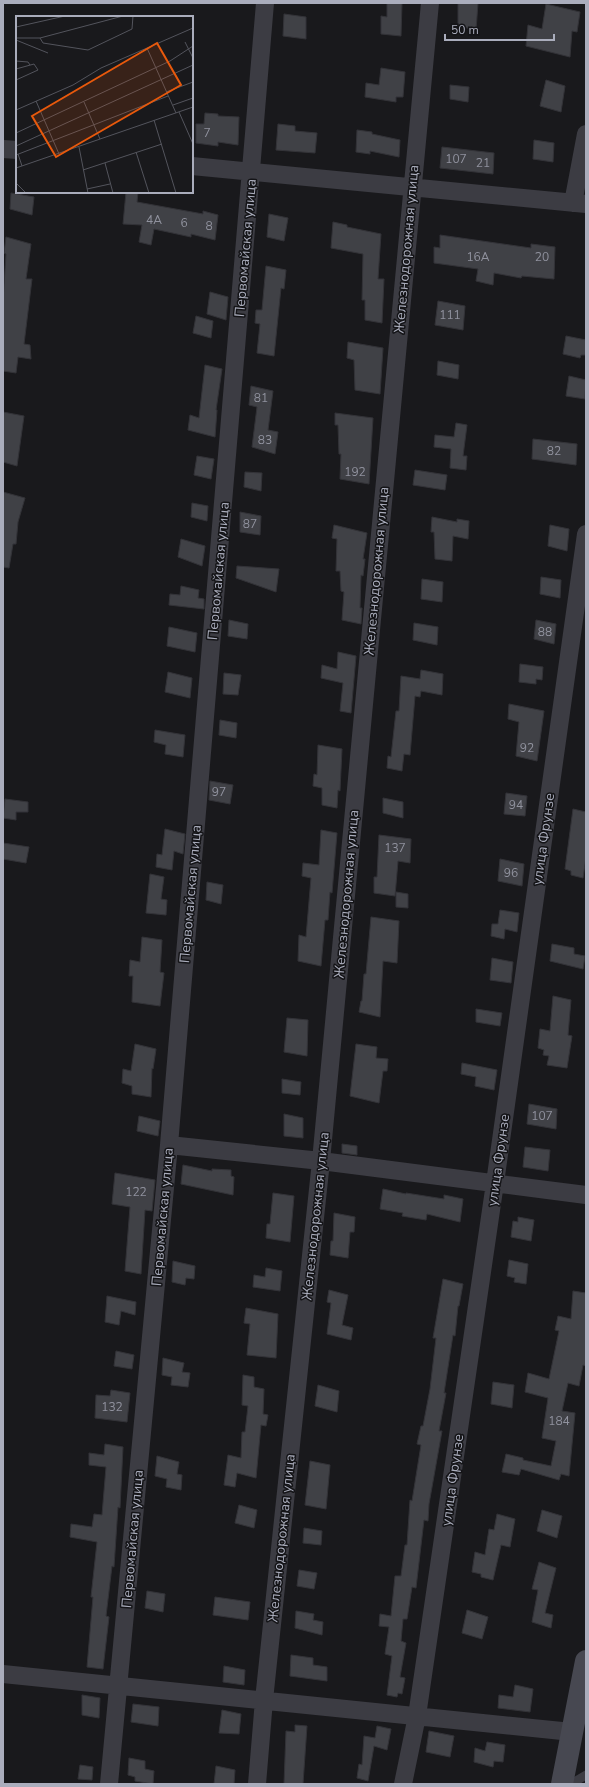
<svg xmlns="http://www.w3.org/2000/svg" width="589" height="1787" font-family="'Nunito Sans',sans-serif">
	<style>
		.building { fill: #404146; stroke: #333338 }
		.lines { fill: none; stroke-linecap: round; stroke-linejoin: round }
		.lane { stroke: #3c3c43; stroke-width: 9 }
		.street { stroke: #3c3c43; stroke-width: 18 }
		.secondary { stroke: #474851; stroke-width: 22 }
		.labels { text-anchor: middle; stroke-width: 3; stroke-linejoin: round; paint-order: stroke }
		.number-label { font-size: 12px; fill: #90929e }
		.street-label { font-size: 14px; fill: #aaadbc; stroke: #141417 }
		.inset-road { fill: none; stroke: #53545c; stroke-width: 1 }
		.view { fill: #e8590c; fill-opacity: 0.15; stroke: #e8590c; stroke-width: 2 }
		.inset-edge { fill: none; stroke: #aaadbc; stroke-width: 2 }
	</style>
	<rect width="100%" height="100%" fill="#19191c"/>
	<path class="building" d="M387 3H402L401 36 381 34V16L387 17Z
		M458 3H478L476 30 458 26Z
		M546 4 580 12 577 32 572 31 570 57 526 46 528 25 542 29Z
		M284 14 306 17V39L283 36Z
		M381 68 405 72 403 97H396V102L365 97 366 83 379 85Z
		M546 80 565 86 561 112 540 106Z
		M450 85 469 87 468 102 450 99Z
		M205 113 218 114V116L239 117 238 145 218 142V146L196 143V124H204Z
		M278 124 295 126V131L317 133 315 153 276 150Z
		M357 130 372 132V134L400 140 399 157 370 151V154L356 152Z
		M534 140 554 143 553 162 533 159Z
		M442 147 494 153 493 174 440 168Z
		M126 192H138L137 202 203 214V211L218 215 215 240 191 234V237L154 229 151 245 139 242 142 225 123 224Z
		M11 193 34 197 32 215 10 209Z
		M269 214 288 218 284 241 267 237Z
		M333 222 347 225V227L381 234 378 279H384L382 323 365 320V300H362L363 254 331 248Z
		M440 235 531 248V244L555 247 554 279 522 276 521 278 494 273 493 285 476 281 478 269 434 263V247L440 248Z
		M6 237 31 244 26 279H32L24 344 30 345 31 359 18 357 16 373 3 371V300L6 254 4 253Z
		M266 266 286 270 284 289 281 288 274 356 257 353 260 324 255 323 256 310H262Z
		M210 292 228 297 226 320 207 314Z
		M438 301 465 306 463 330 435 325Z
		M196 316 213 321 211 338 193 333Z
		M566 336 586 340V355H581L580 358 563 354Z
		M348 342 383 348 380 394 355 390 354 360 347 358Z
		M438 361 459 365 458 379 437 375Z
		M205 365 222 369 216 410H217L215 437 188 430 190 415 199 418Z
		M569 376 586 380 585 399 566 396Z
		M251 386 273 391 268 430 278 432 275 454 252 447 257 407 249 405Z
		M3 412 24 416 17 466 3 462Z
		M335 413 373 418 369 484 340 479 341 454H339L338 425H335Z
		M456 423 467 425 463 456H467L466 470 450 468 451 449 434 447 435 435 454 437Z
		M533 439 577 444 576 465 532 459Z
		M197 456 214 459 211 479 194 475Z
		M415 470 447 475 445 490 413 485Z
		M245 472 262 473 261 491 244 487Z
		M3 492 25 498 18 522 16 544H13L9 568 3 567Z
		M192 503 208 506 207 521 191 517Z
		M240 512 261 516 260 535 240 532Z
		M432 517 457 522V519L469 521 468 539 453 536 452 561 435 559 434 532H431Z
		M334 525 367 533 363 559H365L363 576 361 575 360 608H362L361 624 342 620 344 592 341 591 340 571H336L337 539 332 538Z
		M550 525 569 529 567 551 548 546Z
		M181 539 205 546 202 566 178 557Z
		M237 566 279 569 276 592 236 578Z
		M541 577 561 580 560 598 540 594Z
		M422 579 443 582 442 602 421 599Z
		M181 586 199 590 198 598 204 599V609L169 605 170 594 180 595Z
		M229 620 248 624 247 639 228 636Z
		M536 620 556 624 554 644 534 639Z
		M414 623 438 627 437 645 413 640Z
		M169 627 197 633 195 652 167 646Z
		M338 652 356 656 351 713 340 711 343 683 321 678 322 665 337 669Z
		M520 664 543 667 542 680 536 679V684L519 682Z
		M421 670 443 674 442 695 421 691 420 697 415 696 410 755 404 754 402 771 387 768 388 756 391 757 396 711H399L401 676 420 679Z
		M168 672 192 678 190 698 165 692Z
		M224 673 241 675 238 695 223 694Z
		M509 704 544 711 537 761 516 756 519 722 508 719Z
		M220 720 237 723 236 738 219 735Z
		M155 730 185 735 183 757 165 754 166 745 154 742Z
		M318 745 342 749 340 791 338 790 337 808 322 805V788L313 786 314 774 317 775Z
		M210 781 233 785 230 804 209 800Z
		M506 793 527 796 525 816 504 814Z
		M383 798 403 802V818L383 813Z
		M5 799 28 802V812H16V820L3 818Z
		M573 809 586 812V857L583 878 571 875V871L565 869Z
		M165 829 185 834 183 854 174 851 172 870 156 867 157 854 162 855Z
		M321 830 337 833 332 893 330 892 328 920H325L321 966 298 961 299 935 306 937 311 878 302 876 303 863 319 865Z
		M379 835 411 839 410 863 398 861 395 896 374 893V877H377Z
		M3 843 29 847 26 863 3 859Z
		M500 859 524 864 522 886 498 881Z
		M150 874 164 877 161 899 167 900 166 915 146 913Z
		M207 882 223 885 221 904 206 900Z
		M396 892 408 894V908L396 907Z
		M500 910 519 913 517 932 505 929 504 939 491 936 492 924H498Z
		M371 917 399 921 397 963 383 961 380 1017 359 1012 361 1001H362L364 974H366Z
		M142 937 162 940 160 972 164 973 160 1006 132 1002 133 976H129L130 960 140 962Z
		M552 944 574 948V954L585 956 583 969 550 961Z
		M492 958 513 962 511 983 490 980Z
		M553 996 571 1000 568 1035 572 1036 567 1068 547 1065 549 1056 543 1055 544 1050 538 1048 540 1029 550 1031Z
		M476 1009 502 1013 500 1026 476 1022Z
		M287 1018 308 1020 307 1056 284 1052Z
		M135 1044 156 1049 153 1069 152 1068 151 1097 132 1094V1086L122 1083 123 1069 131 1071Z
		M356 1044 377 1047 376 1058 388 1059 387 1071H383L379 1103 350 1096Z
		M462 1063 497 1070 494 1090 475 1086 476 1077 461 1074Z
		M282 1079 301 1082 300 1095 282 1093Z
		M529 1104 557 1109 556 1129 527 1124Z
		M284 1114 303 1118V1138L284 1136Z
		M139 1116 160 1121 158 1136 137 1131Z
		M342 1144 357 1146V1155L342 1153Z
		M525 1147 550 1150 548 1171 523 1167Z
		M183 1165 212 1171V1169L231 1170V1176L234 1177 233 1195 181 1184Z
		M115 1173 155 1180 152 1211 145 1210 141 1274 125 1271 130 1207 112 1204Z
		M383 1189 406 1194V1193L444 1199V1195L463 1199 460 1222 427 1214 426 1220 402 1216 403 1213 380 1209Z
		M273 1193 294 1196 290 1242 266 1238 267 1224H270Z
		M334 1213 355 1217 354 1232H350L348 1258 330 1255 331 1241H333Z
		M518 1217 534 1220 531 1241 511 1237 513 1221 518 1222Z
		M509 1260 528 1264 526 1284 514 1282 515 1278 507 1276Z
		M173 1261 195 1266 194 1279 186 1278 185 1285 172 1282Z
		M266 1268 282 1271 280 1291 253 1287 254 1275 265 1277Z
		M443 1279 463 1284 459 1306H458L455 1336 453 1335 444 1393H446L439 1431H442L429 1504 428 1521 424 1520 416 1588 412 1587 407 1619H403L401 1641 406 1643 400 1677 405 1678 402 1694 398 1693 397 1697 387 1695 392 1656 385 1654 389 1627 379 1626 380 1614 391 1616 395 1576H401L405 1545H407L410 1500 412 1501 421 1445 417 1444 421 1426H423L430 1389 436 1338H433Z
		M329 1290 348 1295 342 1325 353 1328 351 1340 327 1334 331 1303 327 1302Z
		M573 1291 586 1293V1366L583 1365 579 1386 568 1383 562 1411 575 1413 569 1476 561 1474 559 1480 521 1469 519 1475 502 1472 506 1454 523 1458V1460L551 1466 556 1441 542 1438 548 1398 525 1392 528 1373 549 1379 559 1331 555 1330 558 1316 571 1319Z
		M107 1296 136 1302 135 1315 121 1311 119 1325 105 1322Z
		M246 1308 278 1314 276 1358 247 1355 250 1324 244 1323Z
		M116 1351 134 1355 132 1369 114 1366Z
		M163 1358 184 1363 182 1372 190 1373 188 1387 171 1385 172 1377 162 1375Z
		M243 1375 254 1377V1387L264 1389 263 1414 268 1415 266 1426 261 1425 256 1478 237 1473 235 1487 224 1485 228 1455 241 1458 242 1432H245L248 1406 242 1405Z
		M493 1382 514 1385 512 1408 491 1404Z
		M318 1385 339 1391 337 1412 315 1406Z
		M111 1390 130 1393 127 1422 95 1418 96 1395 110 1396Z
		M105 1444 123 1447 120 1508 118 1507 114 1567 112 1566 106 1616 109 1617 103 1669 87 1667 93 1597H91L97 1542 70 1537 71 1524 92 1527 94 1514 102 1515 106 1467 89 1465V1453L104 1455Z
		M157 1456 179 1462 177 1474 182 1475 181 1490 166 1487 167 1479 155 1476Z
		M310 1461 330 1465 326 1509 305 1505Z
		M239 1505 257 1510 254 1528 235 1523Z
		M542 1510 562 1516 557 1538 537 1531Z
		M497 1514 515 1519 510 1547 501 1545 493 1580 481 1577V1574L472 1572 475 1552 485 1555 489 1529 494 1530Z
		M304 1528 322 1531 321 1545 303 1543Z
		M539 1562 556 1568 545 1613 553 1615 551 1628 532 1622 538 1590 532 1589Z
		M299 1570 317 1573 314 1589 297 1586Z
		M147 1591 165 1594 163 1612 145 1608Z
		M215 1597 250 1602 248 1620 213 1615Z
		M467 1610 488 1617 482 1639 462 1633Z
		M296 1611 314 1614 313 1620 323 1622 322 1635 295 1628Z
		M291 1655 313 1658V1665L327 1667V1681L290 1676Z
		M224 1666 245 1670 244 1685 223 1682Z
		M515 1685 533 1689 530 1712 498 1708 499 1695 513 1697Z
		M82 1695 100 1698 99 1718 82 1715Z
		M133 1704 159 1707 158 1726 131 1722Z
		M222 1710 241 1714 239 1734 219 1733Z
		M295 1725 307 1726 303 1784H284L286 1731 295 1732Z
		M377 1726 391 1729 387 1750 374 1746 368 1781 357 1778 359 1764 362 1765 364 1736 375 1738Z
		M429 1731 454 1736 450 1757 426 1752Z
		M487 1742 505 1745 503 1762 494 1761 493 1767 474 1762 475 1748 485 1751Z
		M129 1758 145 1761V1769L154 1771 153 1784 135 1781V1777L128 1775Z
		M80 1765 93 1767 92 1780 78 1779Z
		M216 1766 235 1770 234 1784H214Z"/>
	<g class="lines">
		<path class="lane" d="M571 1784 586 1775"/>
		<path class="street" d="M3 149 17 150
			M192 166 586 204
			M573 203 586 134
			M169 1145 321 1161 586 1195
			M3 1674 572 1732
			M109 1784 169 1145 265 3
			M257 1784 264 1700 321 1161 430 3
			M403 1784 417 1716 495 1183 586 534"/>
		<path class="secondary" d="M562 1784 586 1661"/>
	</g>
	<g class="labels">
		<g class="number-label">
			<text x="207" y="137">7</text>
			<text x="456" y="163">107</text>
			<text x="483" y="167">21</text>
			<text x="154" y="224">4А</text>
			<text x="184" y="227">6</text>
			<text x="209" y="230">8</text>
			<text x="478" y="261">16А</text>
			<text x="542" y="261">20</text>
			<text x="450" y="319">111</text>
			<text x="261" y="402">81</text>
			<text x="265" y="444">83</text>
			<text x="554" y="455">82</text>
			<text x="355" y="476">192</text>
			<text x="250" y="528">87</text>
			<text x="545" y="636">88</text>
			<text x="527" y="752">92</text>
			<text x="219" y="796">97</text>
			<text x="516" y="809">94</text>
			<text x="395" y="852">137</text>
			<text x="511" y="877">96</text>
			<text x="542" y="1120">107</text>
			<text x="136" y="1196">122</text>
			<text x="112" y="1411">132</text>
			<text x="559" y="1425">184</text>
		</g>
		<g class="street-label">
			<text transform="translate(245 248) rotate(-85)" y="5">Первомайская улица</text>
			<text transform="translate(406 249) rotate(-85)" y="5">Железнодорожная улица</text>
			<text transform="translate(218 571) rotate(-85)" y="5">Первомайская улица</text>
			<text transform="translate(376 571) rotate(-85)" y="5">Железнодорожная улица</text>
			<text transform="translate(543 839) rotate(-82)" y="5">улица Фрунзе</text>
			<text transform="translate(190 894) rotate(-85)" y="5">Первомайская улица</text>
			<text transform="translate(346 894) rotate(-85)" y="5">Железнодорожная улица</text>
			<text transform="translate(498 1160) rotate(-82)" y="5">улица Фрунзе</text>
			<text transform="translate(315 1216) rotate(-84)" y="5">Железнодорожная улица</text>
			<text transform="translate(162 1217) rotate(-85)" y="5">Первомайская улица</text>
			<text transform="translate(452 1480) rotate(-82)" y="5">улица Фрунзе</text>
			<text transform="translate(281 1538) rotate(-84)" y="5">Железнодорожная улица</text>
			<text transform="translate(132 1539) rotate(-85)" y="5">Первомайская улица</text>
		</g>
	</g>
	<g transform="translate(16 16)">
		<rect width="177" height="177" fill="#19191c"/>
		<path class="inset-road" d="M0 11 49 0M0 22H24L107 0M24 22 27 27 72 34 116 13 117 0M0 24 32 37M169 26 177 42M131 32 160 97M0 45 12 46 14 49M0 53 18 48 22 54 0 64M150 76 177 66M20 85 43 138M68 86 84 123M157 89 177 82M0 94 57 69 85 52 177 12M163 96 177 128M138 104 160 177M0 117 154 45 177 30M0 130 177 49M63 131 72 177M120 136 133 177M2 138 6 150M0 139 152 80M89 147 97 177M0 152 177 91M67 154 146 128M0 167 10 177M71 173 94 168"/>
		<path class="view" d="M141 27 165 69 40 141 16 100Z"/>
		<rect width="177" height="177" class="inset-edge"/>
	</g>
	<rect width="589" height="1787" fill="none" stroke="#aaadbc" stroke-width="8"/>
	<path d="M445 34v6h109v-6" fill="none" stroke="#aaadbc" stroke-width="2"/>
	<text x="451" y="34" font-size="12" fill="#aaadbc" stroke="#141417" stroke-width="3" paint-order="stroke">50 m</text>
</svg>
